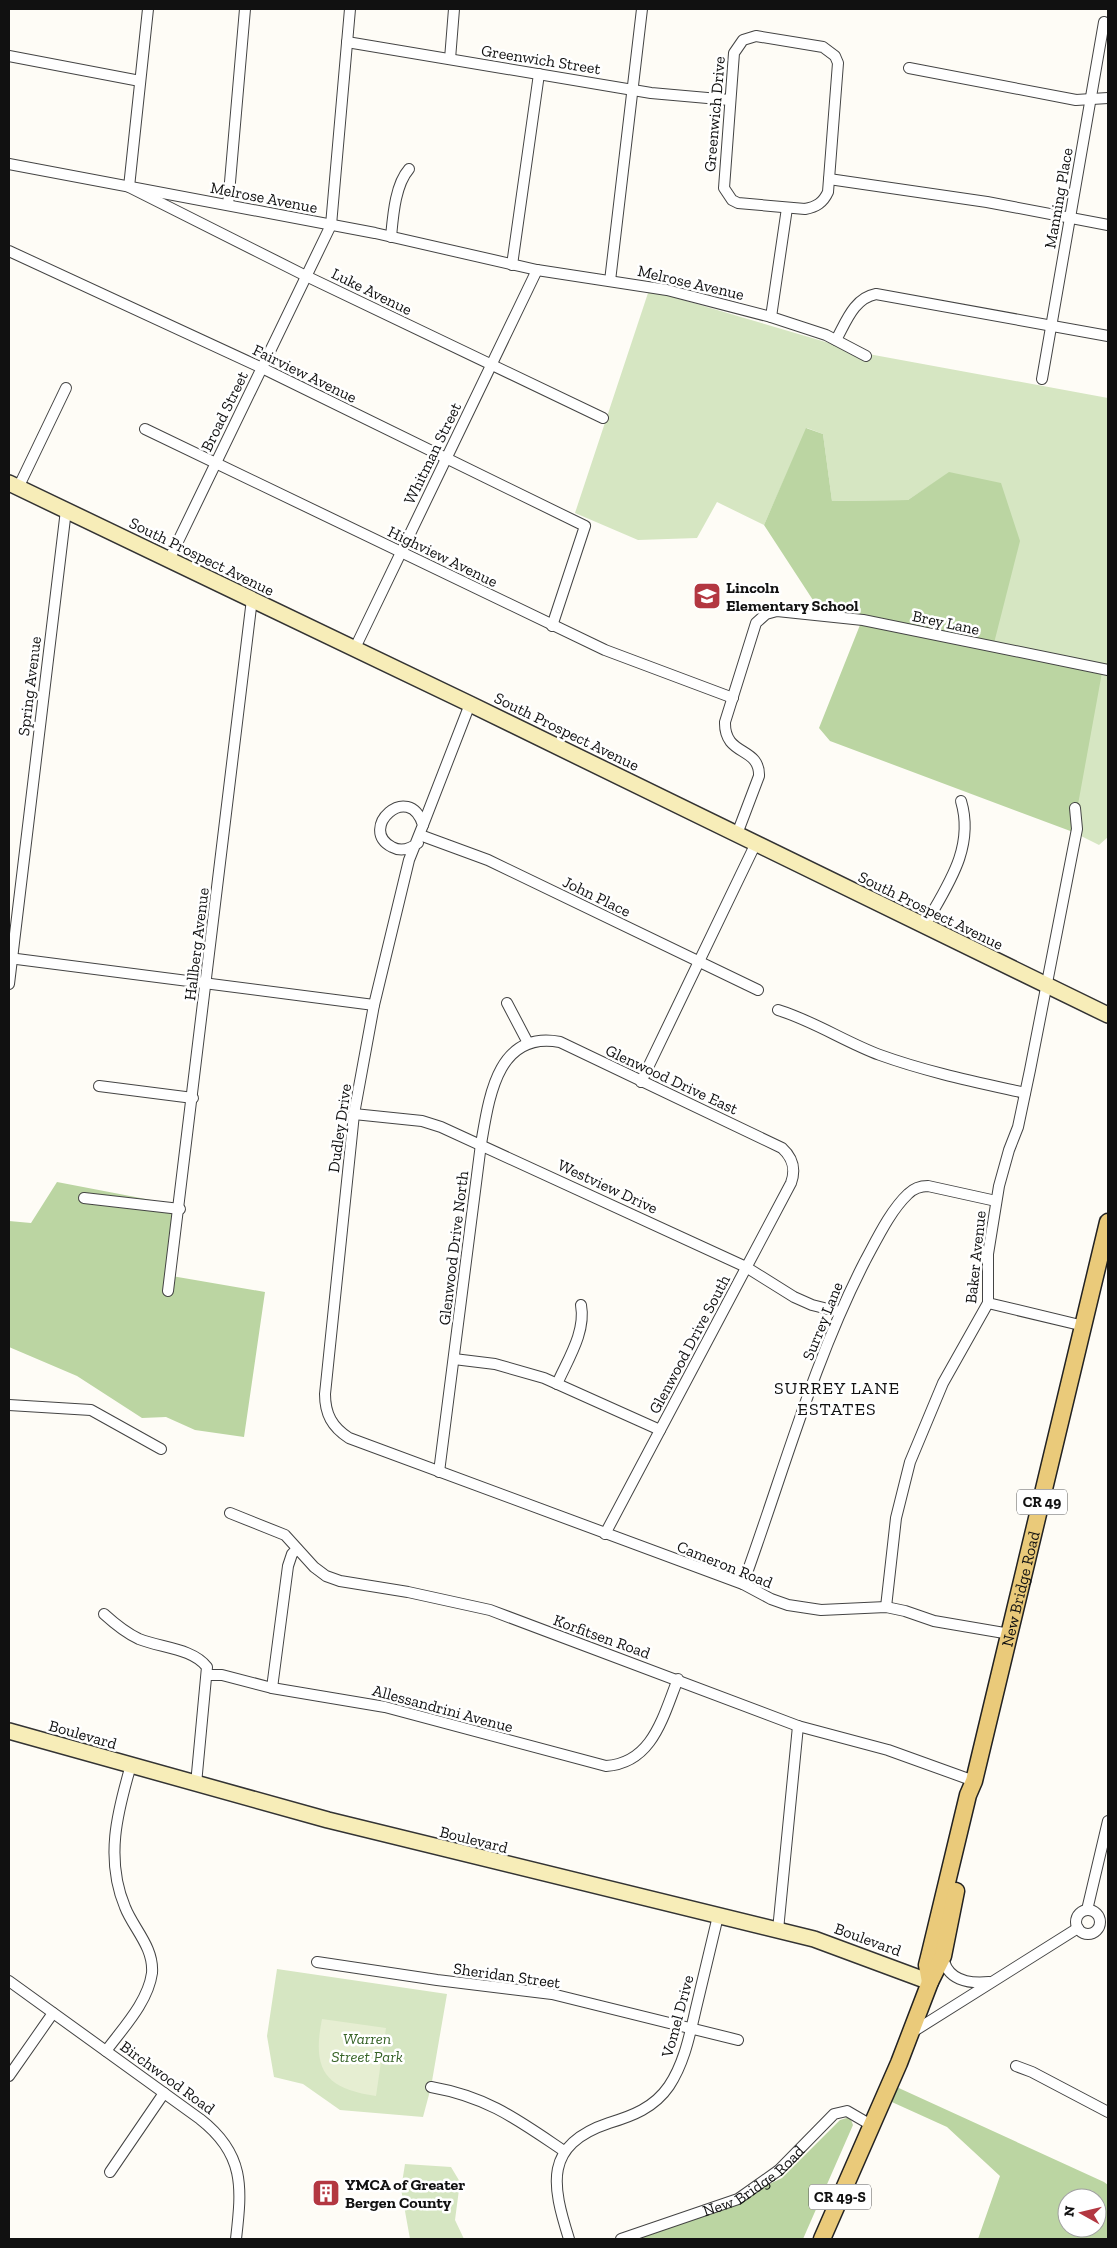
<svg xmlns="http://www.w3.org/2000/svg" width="1117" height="2248" font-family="'Zilla Slab',serif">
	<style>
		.green { fill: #d6e6c2 }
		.forest { fill: #bbd5a2; fill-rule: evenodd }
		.pitch { fill: #e6eed2 }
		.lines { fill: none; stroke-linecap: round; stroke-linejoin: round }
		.street-casing { stroke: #444; stroke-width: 12 }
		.secondary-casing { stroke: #333; stroke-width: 18 }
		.primary-casing { stroke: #222; stroke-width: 19 }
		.street { stroke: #fff; stroke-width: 10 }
		.secondary { stroke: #f7edb8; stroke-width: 15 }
		.primary { stroke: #eaca7a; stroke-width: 16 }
		.labels { text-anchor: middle; stroke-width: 5; stroke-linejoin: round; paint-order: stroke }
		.shield { fill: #fff; stroke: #585858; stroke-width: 1 }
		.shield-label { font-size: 15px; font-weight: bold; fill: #111 }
		.street-label { font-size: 16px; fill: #111; stroke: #fff }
		.poi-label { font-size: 16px; font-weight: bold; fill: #111; stroke: #fff; text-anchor: start }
		.park-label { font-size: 16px; font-style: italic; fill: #366327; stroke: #fff }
		.neighbourhood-label { font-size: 18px; letter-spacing: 1px; fill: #111; stroke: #fff }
	</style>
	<rect width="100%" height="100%" fill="#fefcf6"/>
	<path class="green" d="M649 290 863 353 1108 398V837L1099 845 1073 832 991 651 949 473 908 500 832 501 823 434 807 428 764 525 717 502 697 538 638 540 575 513Z
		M277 1969 447 1994 431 2087 423 2117 340 2110 303 2084 274 2077 267 2036Z
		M405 2164 451 2167 460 2182 455 2220 464 2239H410L401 2189Z"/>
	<path class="forest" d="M806 428 823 434 832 501 908 500 949 472 1001 483 1020 541 992 651 1103 667 1073 832 830 741 819 728 860 625 824 617 764 525Z
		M57 1182 177 1205 166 1275 265 1292 244 1437 195 1430 166 1417 142 1418 77 1376 9 1347V1221L31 1223Z
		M890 2084 1104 2182 1108 2185V2239H978L1000 2176 947 2127 883 2098ZM1067 2198H1097V2228H1067Z
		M850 2117 853 2125 803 2239H632L738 2199 782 2178 840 2120Z"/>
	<path class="pitch" d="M322 2019 386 2028 376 2096C324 2089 312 2069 322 2019Z"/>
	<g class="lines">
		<defs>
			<g id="street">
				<path d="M148 9 129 187 306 276 603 418"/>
				<path d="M756 36 823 47 835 56 838 63 828 192C823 203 816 207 805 209L738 203 732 200 724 188 734 53 743 40Z"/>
				<path d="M347 42 651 93 730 100"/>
				<path d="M9 56 140 81"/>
				<path d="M450 59 454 9"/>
				<path d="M909 68 1076 100 1108 98"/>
				<path d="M9 164 375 233 537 270 667 290 771 317 826 335 866 356"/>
				<path d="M829 179 987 202 1108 225"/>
				<path d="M228 205 245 9"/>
				<path d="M391 237C393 216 395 185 409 169"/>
				<path d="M9 251 262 368 585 526 552 626"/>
				<path d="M512 265 539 74"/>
				<path d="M610 281 642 9"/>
				<path d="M771 317 787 208"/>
				<path d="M836 340C846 322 854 298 876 294L1108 336"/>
				<path d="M1042 379 1104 22"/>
				<path d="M145 429 605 650 733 698"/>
				<path d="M18 488 66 388"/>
				<path d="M169 560 331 225 350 9"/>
				<path d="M355 648 537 270"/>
				<path d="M423 825 470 704"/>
				<path d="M737 834 759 776C760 746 724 757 725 722L756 623 766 614 777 611 863 620 1108 670"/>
				<path d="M420 835 488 860 758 990"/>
				<path d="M418 843C410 849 401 852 392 847 357 829 409 780 423 825L409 860 374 1005 354 1114 325 1394C325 1414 332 1427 349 1438L743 1584 771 1599 788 1605 821 1610 886 1607 905 1611 934 1621 1010 1634"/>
				<path d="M925 925C947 886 975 848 961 801"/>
				<path d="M9 958 374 1005"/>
				<path d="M9 984 66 510"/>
				<path d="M507 1003 528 1043"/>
				<path d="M778 1010C814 1021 845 1042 880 1055 927 1072 976 1082 1025 1093"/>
				<path d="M641 1082 756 843"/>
				<path d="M99 1086 193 1098"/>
				<path d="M354 1114 422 1121 441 1127 746 1267 794 1297 812 1305 840 1312"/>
				<path d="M84 1198 180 1209"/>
				<path d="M168 1291 252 599"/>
				<path d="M988 1303 1084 1326"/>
				<path d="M454 1359 495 1364 544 1378 660 1430"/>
				<path d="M557 1384C568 1359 586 1332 581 1305"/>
				<path d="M9 1405 91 1410 161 1449"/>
				<path d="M439 1472 481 1144C489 1098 497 1030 560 1042L782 1148C793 1158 796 1169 791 1183L605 1534"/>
				<path d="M230 1513 285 1535 314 1567 326 1576 340 1581 408 1592 490 1610 798 1726 888 1750 974 1781"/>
				<path d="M743 1584C782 1477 813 1362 865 1261 877 1239 890 1211 908 1194 914 1188 920 1186 928 1186L996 1201"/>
				<path d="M886 1607 896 1518 910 1462 943 1383 988 1303V1254L999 1186 1009 1150 1018 1127 1030 1070 1077 829 1075 808"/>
				<path d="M104 1614C115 1624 126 1633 139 1639 161 1648 192 1648 207 1667L196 1784"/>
				<path d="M208 1675H222L272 1688 385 1707 606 1766C653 1763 663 1716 678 1679"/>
				<path d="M272 1688 288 1566 292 1554 297 1549"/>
				<circle cx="1088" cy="1922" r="12"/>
				<path d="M1087 1910 1108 1821"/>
				<path d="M778 1930 798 1726"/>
				<path d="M943 1956C946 1980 968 1984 989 1982"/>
				<path d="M317 1962 437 1980 552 1994 738 2040"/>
				<path d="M9 1981 200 2119C245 2154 242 2187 236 2239"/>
				<path d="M911 2033 1078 1928"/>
				<path d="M106 2051C123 2028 148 2002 152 1973 154 1947 133 1928 125 1907 105 1859 117 1813 131 1765"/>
				<path d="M1016 2066 1032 2072 1108 2112"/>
				<path d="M9 2076 53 2013"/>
				<path d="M431 2087C488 2097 518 2120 564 2151"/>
				<path d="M110 2172 164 2093"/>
				<path d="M569 2239C552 2185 543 2145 609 2123 632 2116 654 2108 669 2086 685 2062 690 2033 697 2004 704 1975 711 1945 718 1916"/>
				<path id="s1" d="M621 2239 738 2199 779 2170 834 2114 847 2111 871 2125"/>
			</g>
			<path id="secondary" d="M9 483 470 704 1108 1015
				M9 1731 328 1820 814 1939 930 1982"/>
			<g id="primary">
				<path id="s2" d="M930 1982 927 1965 930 1953 968 1795 974 1781 1108 1222"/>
				<path d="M822 2239 899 2063 930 1982 943 1956 956 1891"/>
			</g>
		</defs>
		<use href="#street" class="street-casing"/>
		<use href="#secondary" class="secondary-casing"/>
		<use href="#primary" class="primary-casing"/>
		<use href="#street" class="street"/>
		<use href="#secondary" class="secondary"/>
		<use href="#primary" class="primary"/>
	</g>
	<defs>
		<symbol id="school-square" viewBox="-11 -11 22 22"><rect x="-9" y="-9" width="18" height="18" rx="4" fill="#b33741" stroke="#fff"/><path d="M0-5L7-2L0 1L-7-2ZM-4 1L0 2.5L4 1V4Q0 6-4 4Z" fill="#fff"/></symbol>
		<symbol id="building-square" viewBox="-11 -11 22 22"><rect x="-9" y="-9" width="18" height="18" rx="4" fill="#b33741" stroke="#fff"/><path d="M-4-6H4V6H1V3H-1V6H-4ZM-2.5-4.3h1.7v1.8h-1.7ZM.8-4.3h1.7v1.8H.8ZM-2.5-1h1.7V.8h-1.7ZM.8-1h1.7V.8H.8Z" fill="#fff"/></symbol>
	</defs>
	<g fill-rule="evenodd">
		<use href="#school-square" x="691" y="580" width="32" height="32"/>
		<use href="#building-square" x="310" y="2177" width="32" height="32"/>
	</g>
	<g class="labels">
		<g class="shield">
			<rect x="1017" y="1489.5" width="50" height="25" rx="4"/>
			<rect x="809" y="2184.5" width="62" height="25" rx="4"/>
		</g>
		<g class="shield-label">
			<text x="1042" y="1507">CR 49</text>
			<text x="840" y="2202">CR 49-S</text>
		</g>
		<g class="street-label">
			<text transform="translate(541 59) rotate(9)" y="6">Greenwich Street</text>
			<text transform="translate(714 114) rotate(-85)" y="6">Greenwich Drive</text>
			<text transform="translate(264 197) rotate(11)" y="6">Melrose Avenue</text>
			<text transform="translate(1058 198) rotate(-80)" y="6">Manning Place</text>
			<text transform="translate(691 282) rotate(13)" y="6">Melrose Avenue</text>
			<text transform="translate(372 291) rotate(26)" y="6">Luke Avenue</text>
			<text transform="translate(305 373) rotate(26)" y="6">Fairview Avenue</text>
			<text transform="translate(224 411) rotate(-64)" y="6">Broad Street</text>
			<text transform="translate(432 453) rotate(-64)" y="6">Whitman Street</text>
			<text transform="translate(202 556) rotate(26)" y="6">South Prospect Avenue</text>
			<text transform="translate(443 556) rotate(26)" y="6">Highview Avenue</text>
			<text transform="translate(946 622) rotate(12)" y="6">Brey Lane</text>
			<text transform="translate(29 686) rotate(-83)" y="6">Spring Avenue</text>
			<text transform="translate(567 731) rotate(26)" y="6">South Prospect Avenue</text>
			<text transform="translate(597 896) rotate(26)" y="6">John Place</text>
			<text transform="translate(931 910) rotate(26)" y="6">South Prospect Avenue</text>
			<text transform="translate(196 944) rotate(-83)" y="6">Hallberg Avenue</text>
			<text transform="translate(672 1079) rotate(25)" y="6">Glenwood Drive East</text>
			<text transform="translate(339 1128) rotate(-82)" y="6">Dudley Drive</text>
			<text transform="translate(608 1186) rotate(25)" y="6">Westview Drive</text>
			<text transform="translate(453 1248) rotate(-83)" y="6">Glenwood Drive North</text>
			<text transform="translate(975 1257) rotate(-84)" y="6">Baker Avenue</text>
			<text transform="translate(822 1321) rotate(-68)" y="6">Surrey Lane</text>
			<text transform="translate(689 1344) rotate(-62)" y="6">Glenwood Drive South</text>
			<text transform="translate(725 1564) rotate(22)" y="6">Cameron Road</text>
			<text dy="6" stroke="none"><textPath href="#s2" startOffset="405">New Bridge Road</textPath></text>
			<text transform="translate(602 1636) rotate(20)" y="6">Korfitsen Road</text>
			<text transform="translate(443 1708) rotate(15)" y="6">Allessandrini Avenue</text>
			<text transform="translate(83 1734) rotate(16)" y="6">Boulevard</text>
			<text transform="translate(474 1839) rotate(14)" y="6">Boulevard</text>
			<text transform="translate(868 1939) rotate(20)" y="6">Boulevard</text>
			<text transform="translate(507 1975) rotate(8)" y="6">Sheridan Street</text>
			<text transform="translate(677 2016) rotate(-75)" y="6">Vomel Drive</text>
			<text transform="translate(168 2077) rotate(36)" y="6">Birchwood Road</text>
			<text dy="6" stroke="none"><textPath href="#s1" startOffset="146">New Bridge Road</textPath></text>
		</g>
		<g class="poi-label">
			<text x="726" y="593">Lincoln<tspan x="726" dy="18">Elementary School</tspan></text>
			<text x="345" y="2190">YMCA of Greater<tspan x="345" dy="18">Bergen County</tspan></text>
		</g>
		<g class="park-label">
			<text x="367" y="2044">Warren<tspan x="367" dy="18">Street Park</tspan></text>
		</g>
		<g class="neighbourhood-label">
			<text x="837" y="1394">SURREY LANE<tspan x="837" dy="21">ESTATES</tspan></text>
		</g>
	</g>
	<rect width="1117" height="2248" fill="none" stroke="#111111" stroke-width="20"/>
	<g transform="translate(1082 2213) rotate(278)"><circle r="24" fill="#ffffff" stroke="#a0a0a0"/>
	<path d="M0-4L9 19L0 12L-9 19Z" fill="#b33741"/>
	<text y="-8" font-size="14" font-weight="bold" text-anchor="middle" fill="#111111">N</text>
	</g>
</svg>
